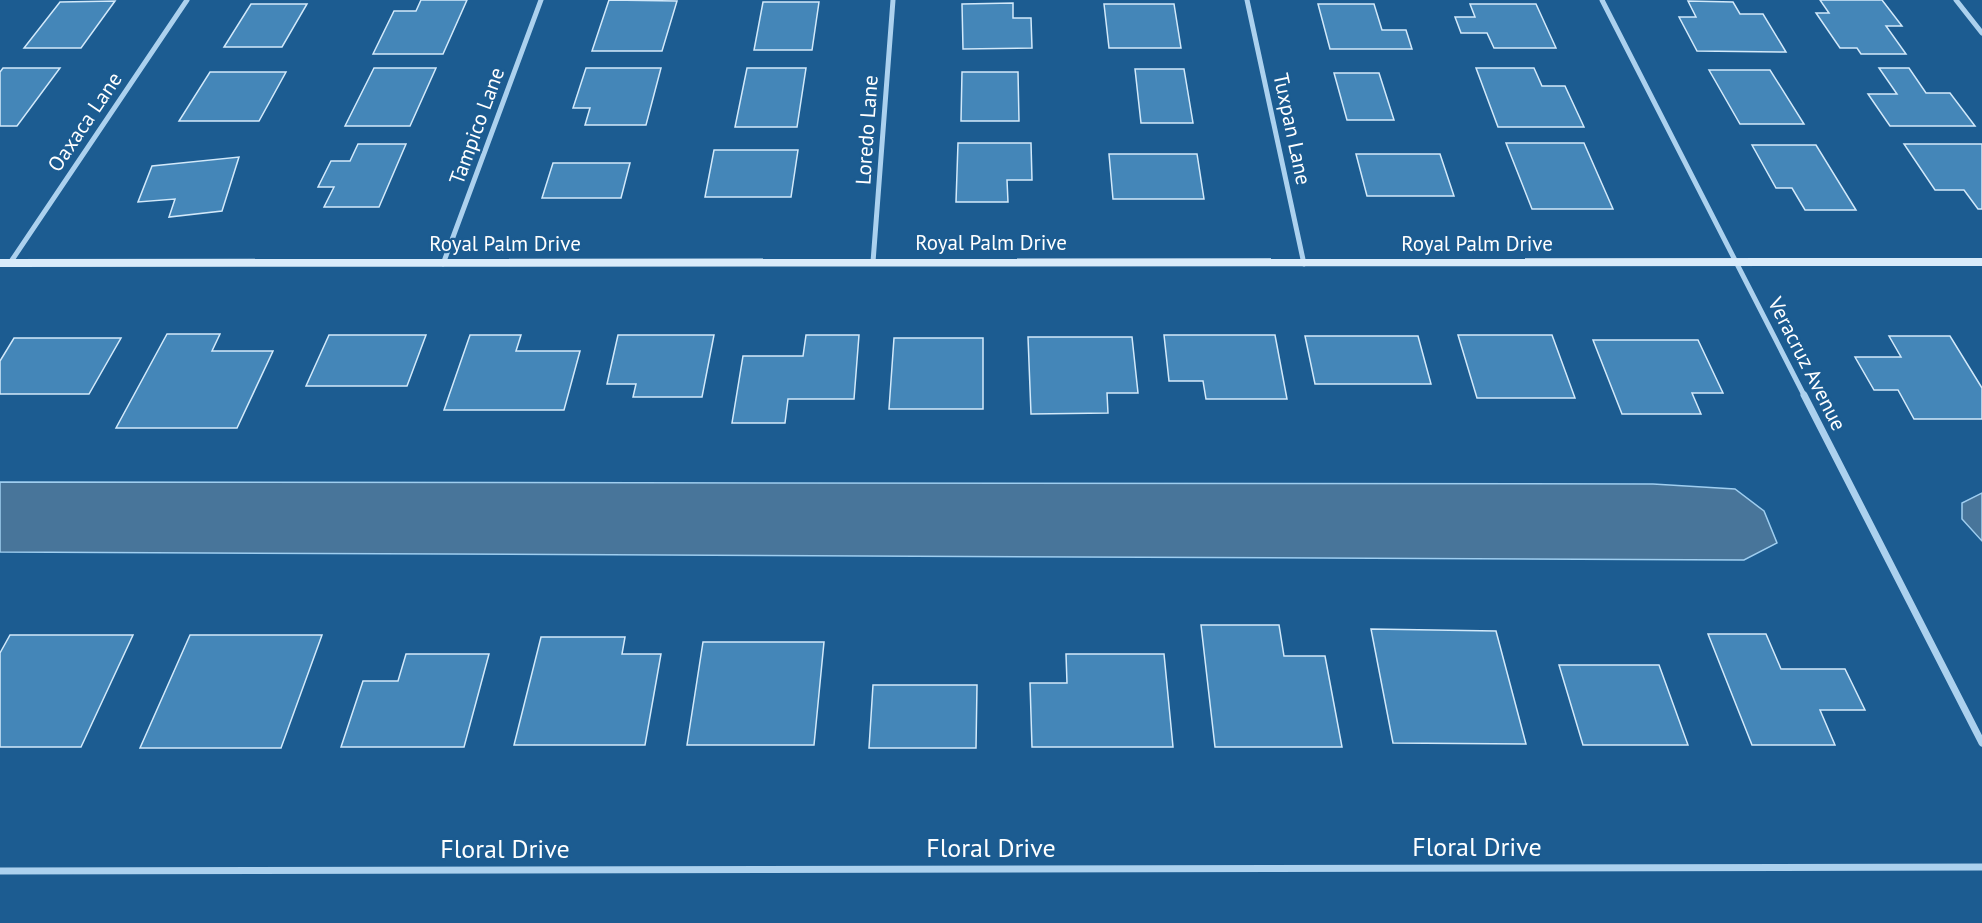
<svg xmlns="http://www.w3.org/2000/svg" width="1982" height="923" font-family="'PT Sans',sans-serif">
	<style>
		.water { fill: #48759a; stroke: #9fcef0; stroke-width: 1.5 }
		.building { fill: #4486b8; stroke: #d2e9fa; stroke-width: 1.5 }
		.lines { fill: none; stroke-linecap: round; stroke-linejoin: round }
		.street-far1 { stroke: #acd1ee; stroke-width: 5 }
		.street { stroke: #acd1ee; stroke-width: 7 }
		.secondary { fill: #d9ebfa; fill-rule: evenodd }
		.labels { text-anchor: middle; stroke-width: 4.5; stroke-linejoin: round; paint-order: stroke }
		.street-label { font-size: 21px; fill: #fff; stroke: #1c5c91 }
		.near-street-label { font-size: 26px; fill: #fff; stroke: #1c5c91 }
	</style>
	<rect width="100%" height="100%" fill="#1c5c91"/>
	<path class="water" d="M0 482 1653 484 1735 489 1764 511 1777 543 1744 560 0 552Z
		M1982 493V541L1962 519V503Z"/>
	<path class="building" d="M421 0H467L443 54H373L394 11H416Z
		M609 0 677 1 662 51H592Z
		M1820 0H1882L1902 26H1886L1906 54H1861L1857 48H1840L1816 13H1829Z
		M115 1 81 48H24L60 2Z
		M1688 1 1733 2 1740 14H1763L1786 52 1697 51 1679 17H1696Z
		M763 2H819L812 50H754Z
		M1013 3V18H1031L1032 48 963 49 962 4Z
		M251 4H307L282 47H224Z
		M1104 4H1174L1181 48H1109Z
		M1318 4H1374L1382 30H1406L1412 49H1330Z
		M1470 4H1536L1556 48H1494L1487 33H1461L1455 17H1475Z
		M3 68H60L17 126H0V72Z
		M374 68H436L410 126H345Z
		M586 68H661L646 125H585L590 108H573Z
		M747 68H806L797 127H735Z
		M1476 68H1534L1542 86H1565L1584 127H1498Z
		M1879 68H1909L1926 93H1950L1975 126H1890L1868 94H1897Z
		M1135 69H1184L1193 123H1141Z
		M1709 70H1770L1804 124H1740Z
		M210 72H286L259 121H179Z
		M962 72H1018L1019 121H961Z
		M1334 73H1379L1394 120H1347Z
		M958 143H1031L1032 180H1007L1008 202H956Z
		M1506 143H1584L1613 209H1532Z
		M358 144H406L379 207H324L334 187H318L331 161H350Z
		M1904 144H1982V209H1978L1964 190H1935Z
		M1752 145H1816L1856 210H1805L1792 188H1776Z
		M714 150H798L791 197H705Z
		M1109 154H1197L1204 199H1113Z
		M1356 154H1440L1454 196H1367Z
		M239 157 222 211 169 217 175 199 138 202 152 166Z
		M553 163H630L621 198H542Z
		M167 334H220L212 351H273L237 428H116Z
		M329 335H426L407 386H306Z
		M470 335H521L516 351H580L564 410H444Z
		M618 335H714L702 397H633L636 384H607Z
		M806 335H859L854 399H788L785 423H732L743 356H803Z
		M1164 335H1275L1287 399H1206L1203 381H1169Z
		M1458 335H1552L1575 398H1477Z
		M1305 336H1418L1431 384H1315Z
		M1889 336H1950L1982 388V419H1914L1898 390H1874L1855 357H1901Z
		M1028 337H1132L1138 393H1107L1108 413 1031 414Z
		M14 338H121L89 394H0V361Z
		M894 338H983V409H889Z
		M1593 340H1698L1723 393H1692L1701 414H1622Z
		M1201 625H1279L1284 656H1325L1342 747H1215Z
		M1371 629 1496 631 1526 744 1393 743Z
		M1708 634H1766L1781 669H1845L1865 710H1820L1835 745H1752Z
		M10 635H133L81 747H0V653Z
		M190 635H322L281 748H140Z
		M541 637H625L622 654H661L645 745H514Z
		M703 642H824L814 745H687Z
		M406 654H489L464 747H341L363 681H398Z
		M1066 654H1164L1173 747H1032L1030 683H1067Z
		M1559 665H1659L1688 745H1583Z
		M873 685H977L976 748H869Z"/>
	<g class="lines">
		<path class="street-far1" d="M1247 0 1304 264
			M1602 0 1805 397
			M1956 0 1982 33
			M873 262 893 0
			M10 263 187 0
			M443 264 541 0"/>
		<path class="street" d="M1804 395 1982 743
			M0 871 1982 867"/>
		<path class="secondary" d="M1982 258V266L0 267V259Z"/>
	</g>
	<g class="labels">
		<g class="street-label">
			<text transform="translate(85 122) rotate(-56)" y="7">Oaxaca Lane</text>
			<text transform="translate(477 126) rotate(-70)" y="7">Tampico Lane</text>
			<text transform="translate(1292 129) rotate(78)" y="7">Tuxpan Lane</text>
			<text transform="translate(867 130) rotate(-86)" y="7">Loredo Lane</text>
			<text x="991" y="250">Royal Palm Drive</text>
			<text x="505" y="251">Royal Palm Drive</text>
			<text x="1477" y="251">Royal Palm Drive</text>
			<text transform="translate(1807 364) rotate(63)" y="7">Veracruz Avenue</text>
		</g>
		<g class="near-street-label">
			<text x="1477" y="856">Floral Drive</text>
			<text x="991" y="857">Floral Drive</text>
			<text x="505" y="858">Floral Drive</text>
		</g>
	</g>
</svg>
